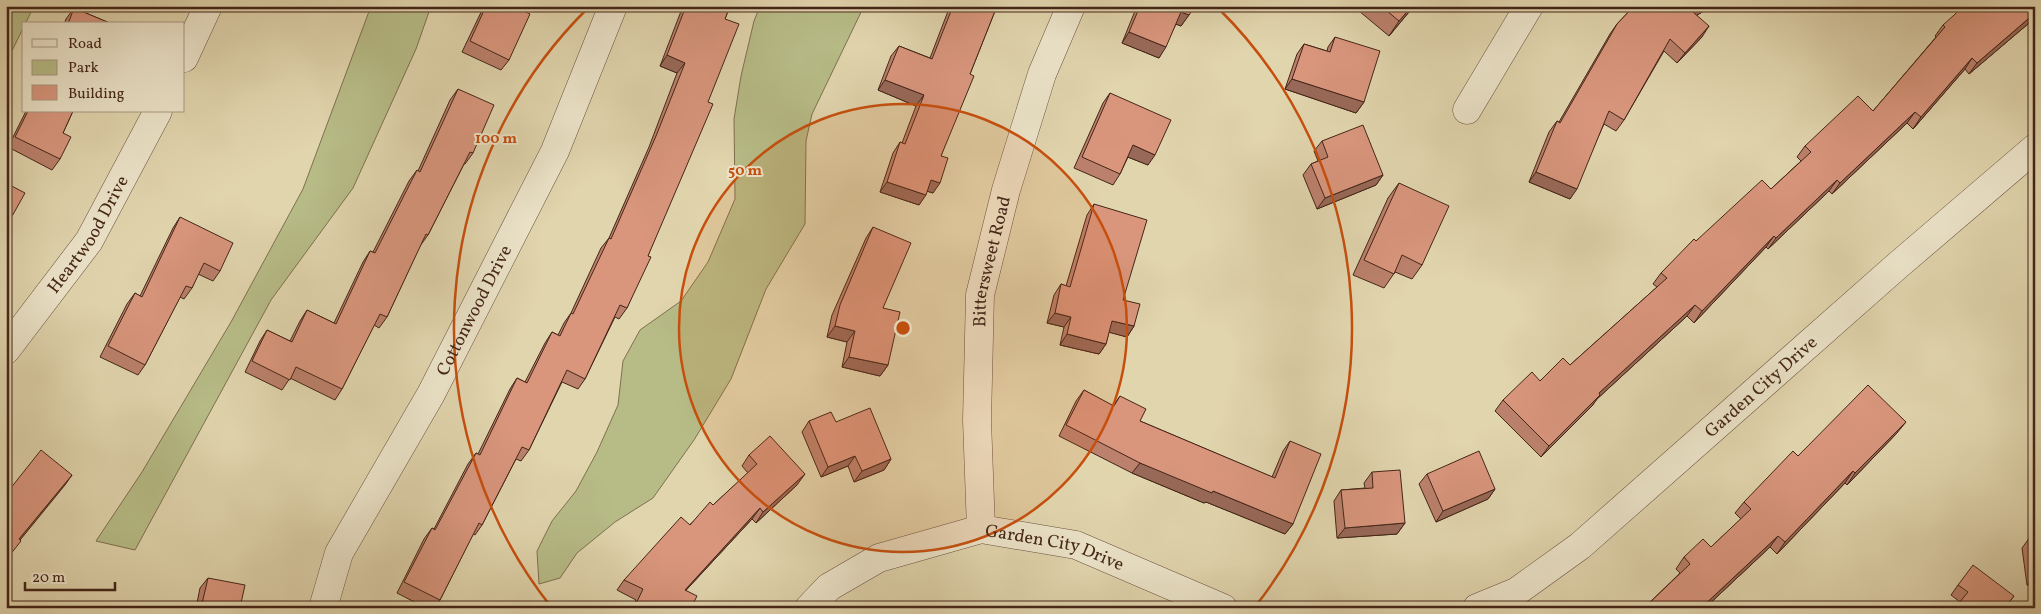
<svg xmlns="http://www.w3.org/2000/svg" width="2041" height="614" font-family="Vollkorn,serif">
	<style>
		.green { fill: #b7bc87; stroke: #7e7050 }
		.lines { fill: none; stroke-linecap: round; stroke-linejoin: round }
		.minor-casing { stroke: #6b513e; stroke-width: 29 }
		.minor { stroke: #ece4ca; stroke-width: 28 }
		.wall { fill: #bb816c; stroke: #442518 }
		.shaded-wall { fill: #986958; stroke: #442518 }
		.building { fill: #d9967d; stroke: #442518 }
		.ring { fill: none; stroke: #c74f0e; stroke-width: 2.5 }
		.labels { text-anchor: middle; stroke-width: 4; stroke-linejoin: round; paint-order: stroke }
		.street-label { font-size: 18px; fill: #442518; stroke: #ece4ca }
		.centre { fill: #c74f0e; stroke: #ece4ca; stroke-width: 2.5 }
		.ring-label { font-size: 15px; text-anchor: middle; font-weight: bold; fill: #c74f0e; stroke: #ece4ca; stroke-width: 4; stroke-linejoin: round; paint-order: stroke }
	</style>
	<rect width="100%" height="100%" fill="#e1d5ae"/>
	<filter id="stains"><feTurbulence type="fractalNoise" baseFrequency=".004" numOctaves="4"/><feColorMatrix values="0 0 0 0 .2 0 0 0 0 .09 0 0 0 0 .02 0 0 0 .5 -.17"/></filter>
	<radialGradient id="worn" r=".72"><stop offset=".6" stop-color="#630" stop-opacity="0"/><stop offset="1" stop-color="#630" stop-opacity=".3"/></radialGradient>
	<path class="green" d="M6 6H34L6 63Z
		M371 6H431L416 49 353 188 271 300 135 550 96 541 142 472 231 322 303 189Z
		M760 6H864L812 114 806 141 805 224 766 289 731 379 694 440 653 498 615 522 577 553 560 578 539 584 537 551 552 521 576 491 597 452 618 405 623 361 640 330 681 301 708 262 735 199 734 119 741 76 754 21Z"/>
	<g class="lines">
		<defs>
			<g id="minor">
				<path d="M184 58 208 6"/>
				<path d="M1467 110 1529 6"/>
				<path id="s1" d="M6 350 89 241 158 111"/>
				<path id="s2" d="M981 529 977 420 980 295 1006 190 1042 74 1071 6"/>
				<path id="s3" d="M323 608 339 553 431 394 555 151 613 6"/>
				<path id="s4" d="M809 608 829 587 879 558 981 529 1076 545 1223 608"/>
				<path id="s5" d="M1477 608 1516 592 1580 546 1897 266 2035 148"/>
			</g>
		</defs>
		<use href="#minor" class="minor-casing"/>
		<use href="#minor" class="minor"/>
	</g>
	<path class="wall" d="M484 6H514L509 60 501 70 462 52Z
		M683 6H730L725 19 648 256 627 308 619 319 615 317 585 379 578 389 562 382 529 450 521 461 516 459 482 525 475 535 473 534 440 600 435 608H426L397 593 424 539 432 528 434 529 468 464 476 453 478 454 510 389 517 378 525 382 545 343 552 332 558 335 564 323 571 313 601 248 609 238 649 147 677 73 660 66Z
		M950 6H997L970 74 941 156 933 193 927 191 919 205 880 192 893 153 900 142 902 143 916 106 878 90 891 56 899 46 930 58Z
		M1137 6H1195L1181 26 1176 24 1159 58 1122 43Z
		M1353 6H1414L1389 36Z
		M1634 6H1712L1697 15 1702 37 1677 63 1664 51 1624 120 1616 131 1604 124 1570 199 1529 182 1549 132 1557 121 1559 122 1610 34 1617 24Z
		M2035 6V18L1969 74 1965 69 1913 129 1907 123 1832 194 1829 191 1768 249 1766 247 1694 323 1687 316 1597 399 1592 406 1541 457 1495 411 1503 400 1570 365 1657 287 1653 284 1661 273 1696 241 1771 189 1801 161 1797 157 1805 146 1873 111 1936 37 1935 36 1943 25Z
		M74 8 112 24H64L66 19Z
		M1335 37 1364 102 1356 113 1285 89 1297 54 1304 44 1327 51 1328 47Z
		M458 89 473 153 465 164H464L428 235 420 246 387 317 379 328 374 325 342 389 335 400 290 378 282 390 245 372 260 341 267 330 290 341 300 321 307 310 334 323 363 262 370 251 373 252 409 181 417 170 418 171 450 100Z
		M1110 93 1148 165 1128 157 1120 174 1113 185 1074 168 1103 103Z
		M26 111H73L63 133 60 159 52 170 8 147Z
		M1322 141 1383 175 1376 185 1317 209 1303 175 1311 164 1318 161 1314 151Z
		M1399 183 1422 265 1412 279 1395 272 1384 288 1353 275 1388 198Z
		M1094 204 1123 300 1134 326 1127 337 1109 332 1106 344 1099 354 1060 345 1064 327 1047 323 1054 295 1061 284 1066 286 1087 215Z
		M180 217 220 271 213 281 198 274 192 288 184 299 180 297 145 365 138 375 100 357 127 304 135 293 140 296 173 228Z
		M873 227 883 308 888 365 880 376 842 367 847 342 827 337 832 315 866 238Z
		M1084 390 1113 406 1120 396 1140 421 1272 477 1283 451 1290 441 1293 524 1285 534 1206 502 1204 503 1132 473 1059 436 1076 401Z
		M809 421 836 422 891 459 884 470 854 482 848 466 821 477 802 432Z
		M1897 433 1847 485 1845 483 1777 554 1770 547 1705 608H1644L1680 573 1676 569 1684 557 1711 547 1741 519 1735 513 1744 502 1798 456Z
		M749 455 797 485 756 523 752 519 686 590 691 608H632L636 600 617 590 624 580 713 505 748 473 742 466Z
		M1372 472 1405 523 1397 534 1337 538 1334 501 1341 490 1365 488 1364 483Z
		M1427 474 1495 489 1488 499 1436 522 1419 484Z
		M2030 537H2035V584L2027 585 2022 548Z
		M208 578 240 608H196L200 588Z
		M1958 585 2014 596 2005 608H1955L1960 602 1951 595Z"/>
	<path class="shaded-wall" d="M1412 6H1414L1389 36 1399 21Z
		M1702 6H1712L1686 22 1693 12Z
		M1181 12 1189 15 1181 26 1173 23Z
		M2035 13V18L1969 74 1977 63Z
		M1709 26 1702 37 1677 63 1685 53Z
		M1129 32 1166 47 1159 58 1122 43Z
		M667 55 685 63 677 73 660 66Z
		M1972 58 1965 69 1913 129 1921 117Z
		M1292 79 1364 102 1356 113 1285 89Z
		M885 80 924 95 916 106 878 90Z
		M1915 112 1907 123 1832 194 1840 183Z
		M1133 145 1155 155 1148 165 1125 156Z
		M1536 172 1577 189 1570 199 1529 182Z
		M1383 175 1376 185 1317 209 1325 198Z
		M931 180 940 183 933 193 923 190Z
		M1837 180 1829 191 1768 249 1776 238Z
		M887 182 926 195 919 205 880 192Z
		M1774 236 1766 247 1694 323 1702 311Z
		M1695 305 1687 316 1597 399 1592 406 1541 457 1549 446 1599 393Z
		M1055 313 1071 317 1064 327 1047 323Z
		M1112 321 1134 326 1127 337 1104 331Z
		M835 326 855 331 847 342 827 337Z
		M1067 334 1106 344 1099 354 1060 345Z
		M849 357 888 365 880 376 842 367Z
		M1906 422 1897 433 1847 485 1855 473Z
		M855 456 848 466 821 477 828 467Z
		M891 459 884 470 854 482 862 471Z
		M1140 463 1213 491 1293 524 1285 534 1206 502 1204 503 1132 473Z
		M1853 471 1845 483 1777 554 1785 542Z
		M805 474 797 485 756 523 763 512Z
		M72 475 65 485 12 550 19 539Z
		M1495 489 1488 499 1436 522 1443 511Z
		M760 508 752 519 677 600 685 590Z
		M1405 523 1397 534 1337 538 1345 528Z
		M1778 536 1770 547 1705 608H1701Z
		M2034 575 2035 584 2027 585Z"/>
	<path class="building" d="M486 6H514L530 14 509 60 470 41Z
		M686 6H730L725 19 739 24 708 102 713 104 648 256 651 257 627 308 620 305 585 379 567 370 529 450 522 447 482 525 479 523 440 600 404 582 432 528 435 530 476 453 480 455 517 378 527 383 552 332 560 336 571 313 573 314 609 238 611 239 656 136 685 63 667 55Z
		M953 6H997L970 74 974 76 941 156 948 158 940 183 931 180 926 195 887 182 900 142 905 144 924 95 885 80 899 46 932 59Z
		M1140 6H1195L1189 15 1181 12 1166 47 1129 32Z
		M1381 6H1412L1399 21Z
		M1634 6H1702L1693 12 1709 26 1685 53 1670 39 1624 120 1609 111 1577 189 1536 172 1557 121 1560 123 1617 24Z
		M1964 6H2035V13L1977 63 1972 58 1921 117 1915 112 1840 183 1837 180 1776 238 1774 236 1702 311 1695 305 1599 393 1600 395 1549 446 1503 400 1532 372 1540 381 1563 358 1570 365 1667 278 1661 273 1694 239 1696 241 1762 180 1771 189 1811 152 1805 146 1858 96 1873 111 1945 27 1943 25Z
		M74 8 112 24H68Z
		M1335 37 1380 51 1364 102 1292 79 1304 44 1330 52Z
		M458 89 494 105 473 153 470 152 428 235 426 234 387 317 380 314 342 389 296 367 290 380 252 361 267 330 292 342 307 310 336 324 370 251 375 253 417 170 420 172Z
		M1110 93 1171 120 1155 155 1133 145 1120 174 1082 157Z
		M28 111H73L63 133 71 137 60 159 15 137Z
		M1363 125 1383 175 1325 198 1311 164 1328 157 1322 141Z
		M6 183 25 193 6 227Z
		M1399 183 1449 206 1422 265 1402 255 1394 274 1364 260Z
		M1094 204 1147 220 1123 300 1140 304 1134 326 1112 321 1106 344 1067 334 1071 317 1055 313 1061 284 1070 287Z
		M180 217 233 243 220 271 204 263 192 288 186 286 145 365 108 346 135 293 142 297Z
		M873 227 911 243 883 308 900 312 888 365 849 357 855 331 835 326 840 305Z
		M1868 385 1906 422 1855 473 1853 471 1785 542 1778 536 1701 608H1644L1690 564 1684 557 1703 539 1711 547 1751 509 1744 502 1793 451 1798 456Z
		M1084 390 1114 406 1120 396 1146 409 1140 421 1275 478 1290 441 1321 454 1293 524 1213 491 1212 493 1140 463 1066 425Z
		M870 408 891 459 862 471 855 456 828 467 809 421 831 412 836 422Z
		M770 436 805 474 763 512 760 508 685 590 697 596 691 608H634L643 589 624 580 681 517 690 525 710 502 713 505 757 464 749 455Z
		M41 450 72 475 19 539 21 541 6 560V494Z
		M1479 451 1495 489 1443 511 1427 474Z
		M1400 470 1405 523 1345 528 1341 490 1373 488 1372 472Z
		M2030 537H2035V575H2034Z
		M1973 565 2014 596 2004 608H1955L1968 592 1958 585Z
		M208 578 245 585 240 608H201Z"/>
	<circle cx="903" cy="328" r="224" fill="#c74f0e" fill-opacity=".12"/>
	<g class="ring">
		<circle cx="903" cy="328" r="224"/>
		<path d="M552 608A449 449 0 0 1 588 8M1218 8A449 449 0 0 1 1254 608"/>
	</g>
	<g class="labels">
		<g class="street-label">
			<text dy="6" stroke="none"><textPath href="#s1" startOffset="142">Heartwood Drive</textPath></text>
			<text dy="6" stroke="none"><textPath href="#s2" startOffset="269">Bittersweet Road</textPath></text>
			<text dy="6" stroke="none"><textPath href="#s3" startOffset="335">Cottonwood Drive</textPath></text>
			<text dy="6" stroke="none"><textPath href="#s5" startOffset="362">Garden City Drive</textPath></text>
			<text dy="6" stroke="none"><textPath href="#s4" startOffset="269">Garden City Drive</textPath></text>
		</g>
	</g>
	<circle cx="903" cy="328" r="8" class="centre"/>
	<g class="ring-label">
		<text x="496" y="143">100 m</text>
		<text x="745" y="175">50 m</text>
	</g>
	<rect width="2041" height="614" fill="none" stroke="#e1d5ae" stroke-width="25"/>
	<rect x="8" y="8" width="2026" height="599" fill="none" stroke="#442518" stroke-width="2.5"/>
	<rect x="12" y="12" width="2016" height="589" fill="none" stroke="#442518"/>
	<rect x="22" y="22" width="162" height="90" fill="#ece4ca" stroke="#a99883"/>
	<rect x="32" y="39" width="25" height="8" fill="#ece4ca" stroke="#a99883"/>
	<text x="68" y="48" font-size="15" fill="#442518">Road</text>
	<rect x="32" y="60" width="25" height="15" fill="#b7bc87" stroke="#a99883"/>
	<text x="68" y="72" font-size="15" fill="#442518">Park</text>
	<rect x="32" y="85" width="25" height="15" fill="#d9967d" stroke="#a99883"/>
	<text x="68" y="98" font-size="15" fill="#442518">Building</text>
	<path d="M25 582v8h90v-8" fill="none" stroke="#442518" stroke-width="2.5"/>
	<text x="32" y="582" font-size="15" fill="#442518" stroke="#ece4ca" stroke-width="4" paint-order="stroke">20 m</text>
	<rect width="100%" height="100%" filter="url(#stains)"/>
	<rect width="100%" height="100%" fill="url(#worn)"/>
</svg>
